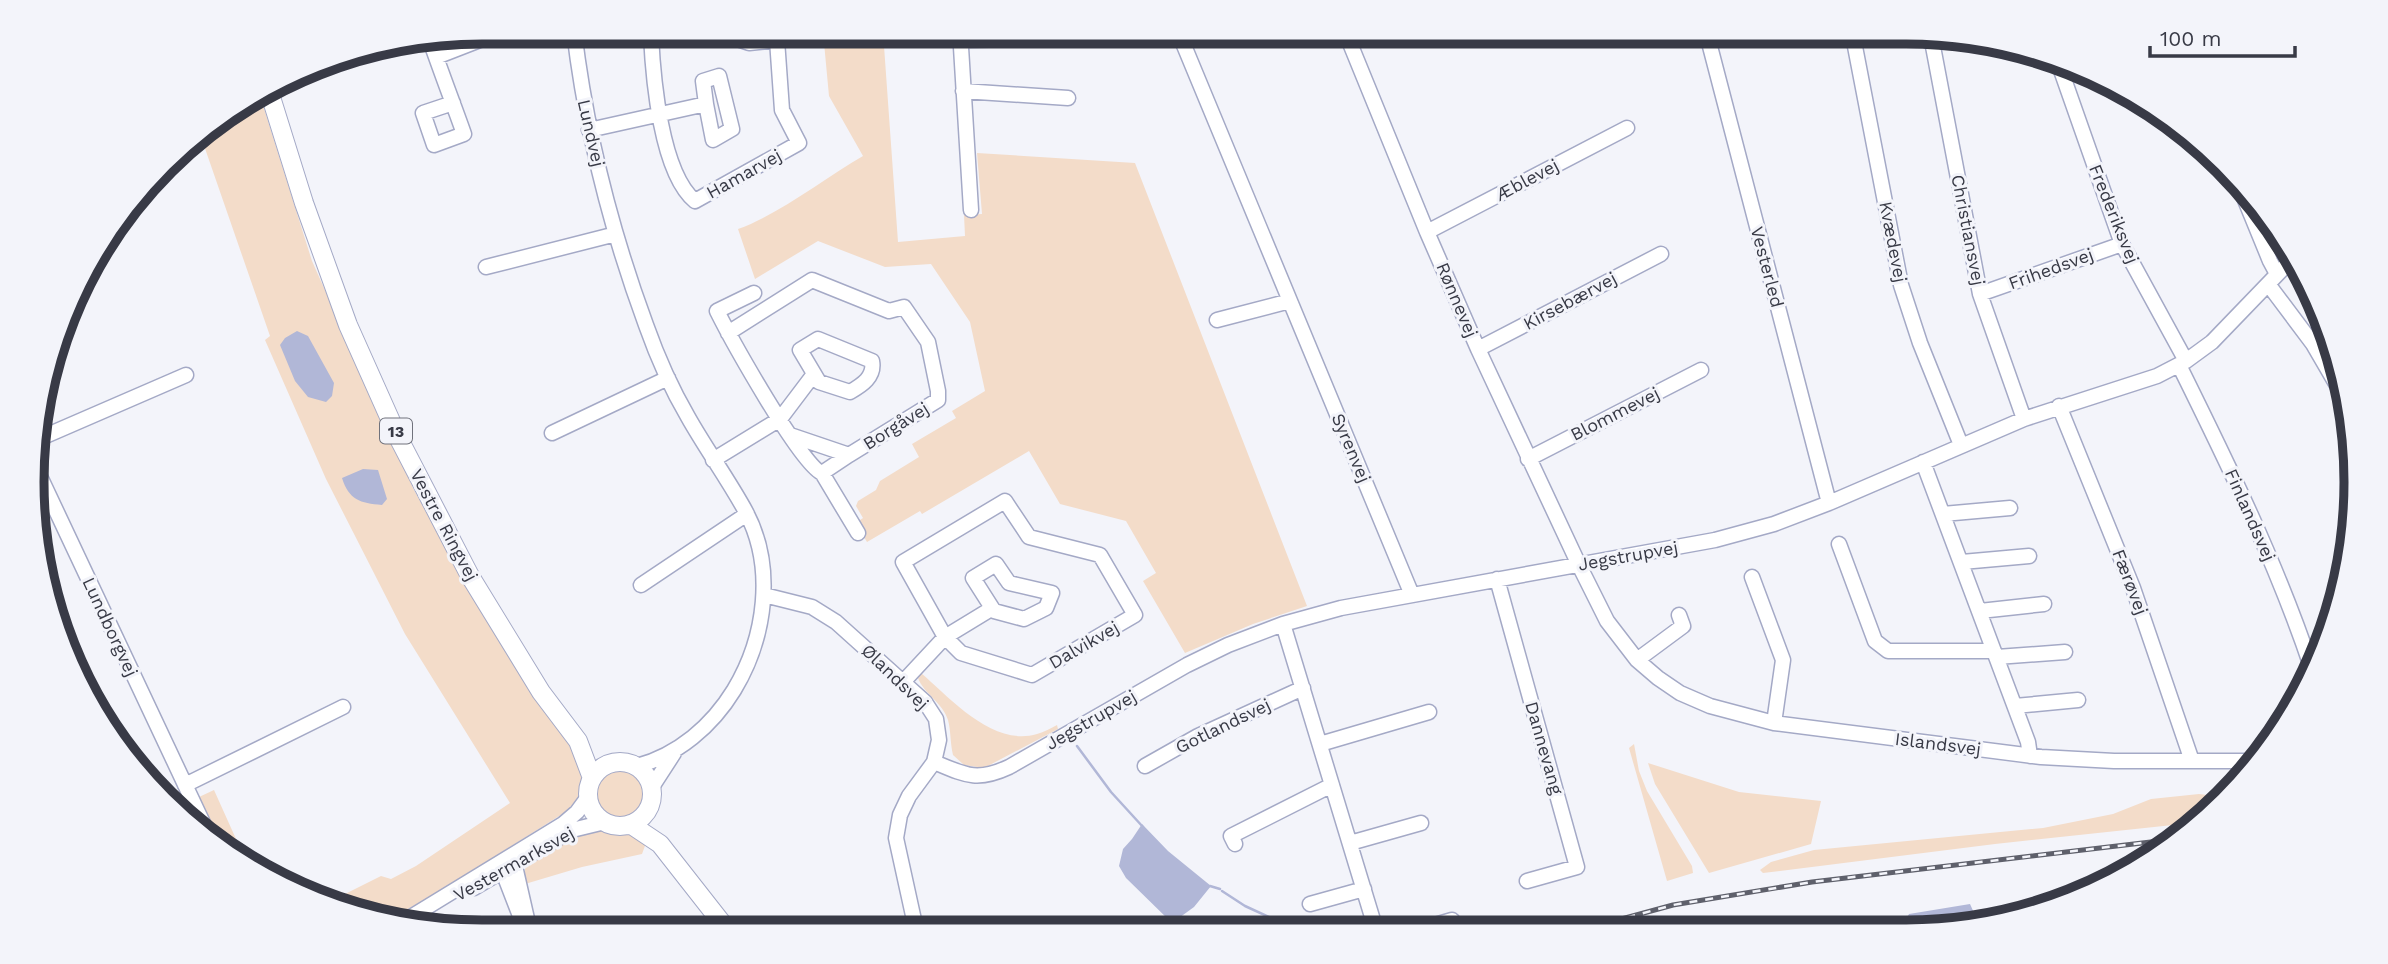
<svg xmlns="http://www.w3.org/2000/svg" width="2388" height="964" font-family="'Work Sans',sans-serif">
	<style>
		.green { fill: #f3dcc9 }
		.water { fill: #b1b7d7 }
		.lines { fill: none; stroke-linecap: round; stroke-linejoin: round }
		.stream { stroke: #b1b7d7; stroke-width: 2.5 }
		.minor-casing { stroke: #a4a9c6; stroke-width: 17 }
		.major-casing { stroke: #a4a9c6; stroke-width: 20 }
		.minor { stroke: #fff; stroke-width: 14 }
		.major { stroke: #fff; stroke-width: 18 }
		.rail-casing { stroke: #5e606b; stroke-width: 5 }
		.rail { stroke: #f3f4fa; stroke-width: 2.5; stroke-dasharray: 8; stroke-linecap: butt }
		.labels { text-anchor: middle; stroke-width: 6; stroke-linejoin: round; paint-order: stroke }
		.shield { fill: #f3f4fa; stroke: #70727c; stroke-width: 2 }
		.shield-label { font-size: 16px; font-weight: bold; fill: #383a46 }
		.street-label { font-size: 18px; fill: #383a46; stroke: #f3f4fa }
		.rim { fill: none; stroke: #383a46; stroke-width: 9 }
	</style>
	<rect width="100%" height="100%" fill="#f3f4fa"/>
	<path class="green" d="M823 32H883L898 242 965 236 964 215 982 214 977 153 1135 163 1307 606 1253 624 1185 653 1143 581 1156 573 1126 521 1060 504 1029 451 922 514 920 511 867 542 858 527 860 520 863 518 856 506 858 501 876 490 880 481 919 457 912 444 956 418 952 411 985 391 970 322 931 264 885 267 818 241 755 279 738 229C778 215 825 178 863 156L829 96Z
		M261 99 312 261 413 488 472 596 525 683 573 747 581 763 583 783 577 799 567 811 447 887 392 918 338 909 327 903 381 876 391 879 416 866 510 803 405 634 326 479 265 340 270 336 200 134Z
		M921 673C951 699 993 747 1037 734 1044 732 1051 728 1057 725L1058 729 984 768 964 765 953 755C950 743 951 731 948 720 943 703 924 694 918 678Z
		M1634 744 1639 771 1647 791 1692 866 1693 873 1667 881 1629 748Z
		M1648 763 1739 792 1821 801 1811 844 1709 873 1655 784Z
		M596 794a24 24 0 1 1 48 0a24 24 0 1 1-48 0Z
		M214 790 245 859 224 848 199 797Z
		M2199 794 2224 797 2201 822 1995 844 1763 873 1760 870 1771 862 1814 850 2043 828 2113 814 2151 799Z
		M598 827 629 834 646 843 642 854 582 867 525 884V869L533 859 576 832Z"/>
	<path class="water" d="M297 331 308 336 334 383 332 396 326 402 308 397 295 381 280 345 285 338Z
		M363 469 378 470 387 499 382 505C360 503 349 500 342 478Z
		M1142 824 1168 851 1211 886 1194 907 1172 923 1126 878 1119 866 1123 849 1132 839Z
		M1970 904 1979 924 1965 929H1907L1905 921 1909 914Z"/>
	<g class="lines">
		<path class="stream" d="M1077 746 1111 792 1143 827
			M1210 886 1220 889
			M1222 891 1245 906 1297 930"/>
		<defs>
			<path id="minor" d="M574 31C586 131 611 230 646 325 657 356 671 388 688 417 706 449 728 479 746 512 775 567 766 637 734 690 712 726 678 755 637 766
				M683 31 651 35C653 78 661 173 695 201L799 143 782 110 777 40 749 43 714 31
				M960 31 971 210
				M1178 31 1412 595
				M1345 31 1427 232 1478 349 1579 565 1607 621 1637 660 1658 678 1680 693 1710 706 1774 723 2041 757 2114 761H2256
				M1706 31 1829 503
				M1852 31 1901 285 1920 343 1961 445
				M1931 36 1980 294 2024 419
				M1466 37 1480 31
				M430 40C441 72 453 103 464 134L434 145 423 113 453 103
				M960 40 1063 38
				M436 57 503 31
				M2057 59 2122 244 2186 361
				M963 91 1068 98
				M589 130 706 104 713 140 732 129 719 76 703 81 706 104
				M2243 195 2270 261 2277 274
				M1427 232 1627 128
				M486 267 616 234
				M2268 284 2313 344 2338 387
				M754 293 717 311C730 337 802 467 822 473L849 455
				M1980 294 2122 244
				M1217 320 1290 301
				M728 333 812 280 889 311 904 307 928 342 938 391V400L849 455 790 435
				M818 339 872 361C875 377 862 385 850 392L819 382 800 350Z
				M1478 349 1661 254
				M2179 365C2228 464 2277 564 2312 669
				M2059 406 2133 588 2192 761
				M552 433 668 378
				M36 440 186 375
				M1528 459 1701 370
				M713 460 780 419 814 374
				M1923 462 2028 742 2030 756
				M37 470 212 842
				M822 473 858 533
				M1005 501 1029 537 1100 555 1135 615 1032 675 961 653 945 637 903 562Z
				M1943 514 2010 508
				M1839 544 1875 641 1888 651H1994
				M1962 562 2029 556
				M996 564 1009 583 1052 593 1046 608 1024 619 994 611 973 578Z
				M1752 577 1783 660 1774 723
				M1497 579 1577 867 1527 881
				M641 585 747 514
				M764 595 812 607 836 622 925 702 936 719 939 740 934 762 909 796 900 815 896 838 914 920 919 931
				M1980 611 2044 604
				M1283 624 1376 930
				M1997 657 2065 652
				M1637 660 1683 626 1679 615
				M904 681 945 637 991 609
				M2015 706 2078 700
				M1320 744 1429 712
				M934 762C965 775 977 782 1009 767L1187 665 1228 645 1283 624 1341 608 1715 540 1774 524 1829 503 2024 419 2157 376 2186 361 2212 342 2292 259
				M1145 766 1198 736 1303 688
				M185 785 343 707
				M652 787 674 753
				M1350 843 1421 823
				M1235 844 1231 836 1332 785
				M510 861 515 866 530 932
				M496 866 503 872 520 916
				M474 888 572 830 605 822
				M1310 904 1364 889
				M406 920 563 824 577 812 588 797
				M1418 930 1452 920"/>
			<path id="major" d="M270 94 304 203 348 325 398 437 470 576 541 692 578 741 592 778
				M588 794a32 32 0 1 1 64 0a32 32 0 1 1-64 0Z
				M630 824 660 844 729 932"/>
		</defs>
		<use href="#minor" class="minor-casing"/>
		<use href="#major" class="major-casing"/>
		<use href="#minor" class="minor"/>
		<use href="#major" class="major"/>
		<defs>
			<path id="rail" d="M1581 930 1673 905 1812 882 2176 839"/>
		</defs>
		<use href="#rail" class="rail-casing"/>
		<use href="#rail" class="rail"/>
	</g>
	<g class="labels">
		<rect class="shield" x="380" y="418.5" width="32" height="25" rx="5"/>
		<g class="shield-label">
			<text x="396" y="437">13</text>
		</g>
		<g class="street-label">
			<text transform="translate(591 133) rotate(77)" y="6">Lundvej</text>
			<text transform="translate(744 174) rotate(-29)" y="6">Hamarvej</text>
			<text transform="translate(1527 180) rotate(-28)" y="6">Æblevej</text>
			<text transform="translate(2114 214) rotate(68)" y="6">Frederiksvej</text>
			<text transform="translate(1968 230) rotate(79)" y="6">Christiansvej</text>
			<text transform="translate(1893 242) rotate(79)" y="6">Kvædevej</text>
			<text transform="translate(1767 267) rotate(75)" y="6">Vesterled</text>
			<text transform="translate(2051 269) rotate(-20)" y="6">Frihedsvej</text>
			<text transform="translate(1457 300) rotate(67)" y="6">Rønnevej</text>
			<text transform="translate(1570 301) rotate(-28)" y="6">Kirsebærvej</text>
			<text transform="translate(1615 414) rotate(-27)" y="6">Blommevej</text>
			<text transform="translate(896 426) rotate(-32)" y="6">Borgåvej</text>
			<text transform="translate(1351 448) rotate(67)" y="6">Syrenvej</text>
			<text transform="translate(2250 515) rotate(66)" y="6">Finlandsvej</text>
			<text transform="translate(444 525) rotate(62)" y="6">Vestre Ringvej</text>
			<text transform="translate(1628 556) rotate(-10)" y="6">Jegstrupvej</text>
			<text transform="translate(2130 582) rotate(69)" y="6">Færøvej</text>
			<text transform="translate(110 627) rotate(65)" y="6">Lundborgvej</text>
			<text transform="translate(1084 645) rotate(-30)" y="6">Dalvikvej</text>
			<text transform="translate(895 677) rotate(44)" y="6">Ølandsvej</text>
			<text transform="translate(1091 720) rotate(-30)" y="6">Jegstrupvej</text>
			<text transform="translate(1223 726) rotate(-26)" y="6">Gotlandsvej</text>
			<text transform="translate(1938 744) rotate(7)" y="6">Islandsvej</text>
			<text transform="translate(1544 748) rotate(74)" y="6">Dannevang</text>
			<text transform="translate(514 864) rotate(-29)" y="6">Vestermarksvej</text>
		</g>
	</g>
	<path d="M0 0H2388V964H0ZM482 44H1906A438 438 0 0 1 2344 482V482A438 438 0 0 1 1906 920H482A438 438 0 0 1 44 482V482A438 438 0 0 1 482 44Z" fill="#f3f4fa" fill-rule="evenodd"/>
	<path class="rim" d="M482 44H1906A438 438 0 0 1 2344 482V482A438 438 0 0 1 1906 920H482A438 438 0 0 1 44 482V482A438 438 0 0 1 482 44Z"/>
	<path d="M2150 46v10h145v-10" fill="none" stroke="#383a46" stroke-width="3.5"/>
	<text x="2160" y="46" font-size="21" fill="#383a46" stroke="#f3f4fa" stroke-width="5" paint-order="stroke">100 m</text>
</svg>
